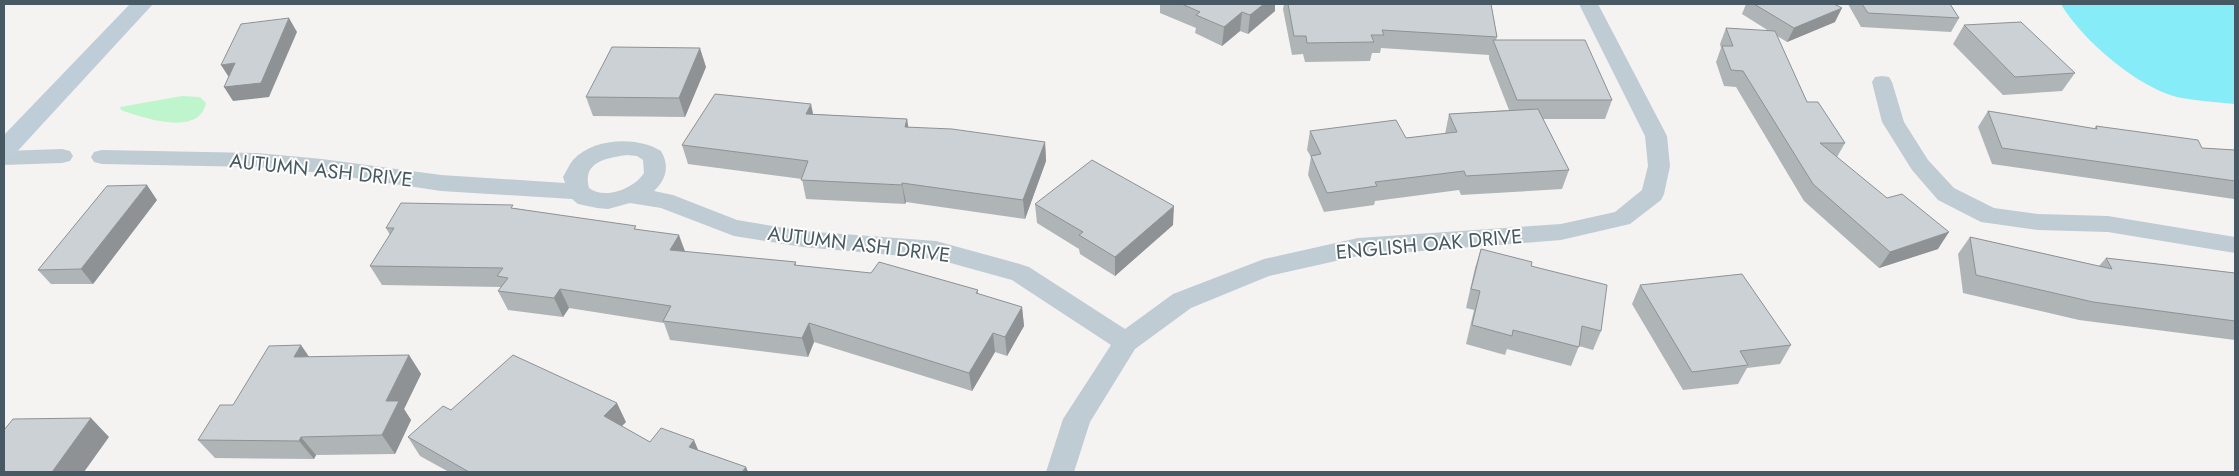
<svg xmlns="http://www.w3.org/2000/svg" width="2239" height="476" font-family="Jost,sans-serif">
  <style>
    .green { fill: #bef5cd }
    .water { fill: #86ecf7 }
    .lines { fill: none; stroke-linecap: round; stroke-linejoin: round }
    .street { fill: #bfccd3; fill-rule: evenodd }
    .secondary { fill: #becdd8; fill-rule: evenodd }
    .wall { fill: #afb4b7 }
    .shaded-wall { fill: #8e9295 }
    .building { fill: #cbd1d5; stroke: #8e9295 }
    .labels { text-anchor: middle; stroke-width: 4; stroke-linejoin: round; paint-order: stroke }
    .street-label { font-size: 20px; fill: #475962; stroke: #fff }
  </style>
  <rect width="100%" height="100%" fill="#f5f2f2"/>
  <path class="green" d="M182,96L200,97L206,103C199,138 141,117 121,110L120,107Z"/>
  <path class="water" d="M2061,4H2235V104C2218,102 2199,101 2182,98C2140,90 2082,40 2061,4Z"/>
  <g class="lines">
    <g class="street">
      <path d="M1579,4H1598L1667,136L1670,166L1664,194L1661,200L1630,224L1561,240L1358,256L1269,276L1191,308L1135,349L1090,422L1074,472H1046L1063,419L1111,345L1012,280L936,259L803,247L734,236L661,208L630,203L608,209L597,208L578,204L572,199L441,191L322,173L257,167L102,164L94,162L91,157L94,152L102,150L257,153L322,159L441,175L565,183L563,177C566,172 569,165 573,160C593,138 637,136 661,151C670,166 666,180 654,191L673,195L737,220L803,231L936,241L1020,264L1029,267L1125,329L1173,294L1264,259L1358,238L1561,224L1615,212L1642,190L1648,166L1645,136ZM627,155L637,156L643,160L644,173C634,189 604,200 589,188C582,162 606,158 627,155Z"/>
      <path d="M1882,76L1889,77L1892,82L1904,122L1928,160L1954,188L1994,208L2038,214L2108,216L2235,237V253L2108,232L2038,230L1981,222L1938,200L1912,170L1882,122L1872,82L1875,77Z"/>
      <path d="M62,149L70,151L73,156L70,161L62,163L4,165V151Z"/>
    </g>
    <path class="secondary" d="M130,4H153L13,156L4,158V135Z"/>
  </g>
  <g class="wall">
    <path d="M1160,4H1275V11L1248,34L1240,31L1222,46L1195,33L1196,28L1160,13Z"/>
    <path d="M1284,4H1491L1497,37L1496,40L1612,100L1605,119H1543L1569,170L1562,189L1461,195L1459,190L1375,201L1374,205L1324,212L1308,175L1311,157L1307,150L1310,131L1406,138L1445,134L1449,114L1509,110L1489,59V55L1381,48L1380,53H1372L1370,61L1305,62L1303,54L1292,55L1283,9Z"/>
    <path d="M1746,4H1834L1835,22L1787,42L1777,36L1807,102L1845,143L1837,157L1938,249L1879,268L1804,201L1736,87L1724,86L1716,62L1721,48L1720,44L1726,28L1769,31L1742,14Z"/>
    <path d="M1848,4H1950L1959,18L1951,32L1861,27Z"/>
    <path d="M1964,25L2075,73L2062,91L2003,95L1953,44Z"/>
    <path d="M706,67L685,117L593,116L586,97Z"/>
    <path d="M1988,111L2094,129L2096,126L2202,148L2235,150V201L2234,199L1992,164L1978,127Z"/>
    <path d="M813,114L907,119L908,127L1045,142L1046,161L1025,219L906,202L905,204L806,199L802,179L688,164L682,145Z"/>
    <path d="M157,200L93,284H51L38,270Z"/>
    <path d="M1035,204L1173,225L1115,276L1080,254L1079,249L1037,223Z"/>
    <path d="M514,208L637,229L685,252L796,262V265L978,290V294L1022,307L1024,326L1007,356L995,352L972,391L814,342L808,357L670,340L664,323L569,308L563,317L508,310L498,291L501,287L382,285L370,266L390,235L386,228Z"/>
    <path d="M1970,237L2099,266L2106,258L2235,273V340L2079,320L1963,293L1958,254Z"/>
    <path d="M1481,249L1601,331L1593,350L1579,346L1571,366L1507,349L1505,355L1466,344L1474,310L1466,308L1475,268Z"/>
    <path d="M1640,285L1791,345L1780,364L1747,368L1738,384L1683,390L1632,304Z"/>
    <path d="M409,355L421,374L404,409L411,420L395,454L316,455L314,459L215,458L198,440L233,405L309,357Z"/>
    <path d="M626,422L621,426L650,442L698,450L746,467L748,472H449L420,456L408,437Z"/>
  </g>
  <g class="shaded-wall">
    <path d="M1264,4H1275V11L1248,34L1250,15Z"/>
    <path d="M1842,8L1835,22L1787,42L1794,28Z"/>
    <path d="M1242,12L1240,31L1222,46L1224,27Z"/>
    <path d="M289,18L297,32L269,97L233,101L224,87Z"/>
    <path d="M700,48L706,67L685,117L679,98Z"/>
    <path d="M235,63L230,79L221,65Z"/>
    <path d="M811,104L815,123L806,114Z"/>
    <path d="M907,119L910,138L905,127Z"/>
    <path d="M1045,142L1046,161L1025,219L1023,200Z"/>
    <path d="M902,183L906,202L905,204L902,185Z"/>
    <path d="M147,185L157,200L93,284L81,269Z"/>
    <path d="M1174,206L1173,225L1115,276V257Z"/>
    <path d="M1949,232L1938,249L1879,268L1890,252Z"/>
    <path d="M679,235L686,254L670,250Z"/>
    <path d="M560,289L569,308L563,317L554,298Z"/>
    <path d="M1022,307L1024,326L1007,356L1005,337Z"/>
    <path d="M809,323L814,342L808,357L802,338Z"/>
    <path d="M993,333L995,352L972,391L969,373Z"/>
    <path d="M301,345L314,364L294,357Z"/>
    <path d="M409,355L421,374L404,409L411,420L395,454L382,435L386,401Z"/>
    <path d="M617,403L626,422L613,435L604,416Z"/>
    <path d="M91,418L109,437L84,472H52Z"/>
    <path d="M301,437L316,455L314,459L299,441Z"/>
    <path d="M694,440L702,459L689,447Z"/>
    <path d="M746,467L748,472H742Z"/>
  </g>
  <g class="building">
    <path d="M1182,4H1264L1250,15L1242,12L1224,27L1196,15L1200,12Z"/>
    <path d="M1288,4H1491L1497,37L1382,30L1384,35H1371L1374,42L1307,43L1306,36H1294Z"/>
    <path d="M1754,4H1834L1842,8L1794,28Z"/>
    <path d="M1862,4H1950L1959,18L1868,13Z"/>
    <path d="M289,18L261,83L224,87L235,63L221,65L241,24Z"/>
    <path d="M2021,22L2075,73L2015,77L1964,25Z"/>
    <path d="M1726,28L1775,31L1807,102H1818L1845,143H1820L1887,198L1902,194L1949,232L1890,252L1813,184L1743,71L1731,70L1722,46H1733Z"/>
    <path d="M1493,40H1585L1612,100H1517Z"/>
    <path d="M612,47L700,48L679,98L586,97Z"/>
    <path d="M715,94L811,104L806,114L907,119L905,127L952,129L1045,142L1023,200L902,183V185L801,180L808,161L682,145Z"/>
    <path d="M1538,109L1569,170L1466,176L1464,171L1375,182L1377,186L1327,193L1311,156L1321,154L1310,131L1396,120L1406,138L1457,132L1449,114Z"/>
    <path d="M1988,111L2097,129L2096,126L2198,140L2202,148L2235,150V181L2002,148Z"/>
    <path d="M1092,160L1174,206L1115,257L1079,235L1083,232L1035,204Z"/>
    <path d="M147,185L81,269L38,270L107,186Z"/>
    <path d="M401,203L513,205L511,208L636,226L634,229L679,235L670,250L796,262L794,265L871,273L879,262L978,290L976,293L1022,307L1005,337L993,333L969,373L809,323L802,338L663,321L671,306L560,289L554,298L498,291L508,278L497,276L503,268L370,266L394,228H386Z"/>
    <path d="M1970,237L2112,269L2106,258L2235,273V321L2093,302L1976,275Z"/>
    <path d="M1481,249L1532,262L1531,266L1607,285L1601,331L1582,326L1579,347L1513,330L1512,336L1472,325L1480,291L1471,289Z"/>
    <path d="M1742,274L1791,345L1740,351L1748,365L1692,372L1640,285Z"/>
    <path d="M301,345L294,357L409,355L386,401H399L382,435L301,437L299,441L198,440L220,405H233L269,346Z"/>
    <path d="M513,355L617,403L604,416L650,442L661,428L694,440L689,447L746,467L742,472H469L408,437L443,406L451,410Z"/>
    <path d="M91,418L52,472H4V430L13,419Z"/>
  </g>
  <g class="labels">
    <g class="street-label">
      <text transform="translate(321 170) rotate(6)" y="7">AUTUMN ASH DRIVE</text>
      <text transform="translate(859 244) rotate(7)" y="7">AUTUMN ASH DRIVE</text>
      <text transform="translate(1429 244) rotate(-5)" y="7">ENGLISH OAK DRIVE</text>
    </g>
  </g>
  <rect width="2239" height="476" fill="none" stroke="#475962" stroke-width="10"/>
</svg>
